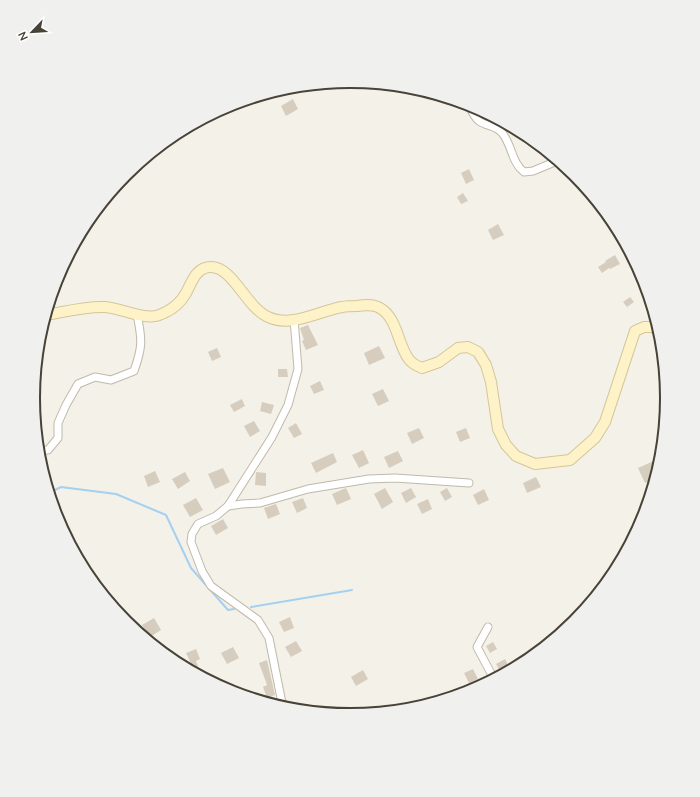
<svg xmlns="http://www.w3.org/2000/svg" width="700" height="797" font-family="'Nunito Sans',sans-serif">
  <style>
    .lines { fill: none; stroke-linecap: round; stroke-linejoin: round }
    .stream { stroke: #a5d0f0; stroke-width: 2 }
    .building { fill: #d6cdbe }
    .minor-casing { stroke: #c0b9ab; stroke-width: 9 }
    .secondary-casing { stroke: #d4c699; stroke-width: 12 }
    .minor { stroke: #fff; stroke-width: 7 }
    .secondary { stroke: #fef3c8; stroke-width: 10 }
    .rim { fill: none; stroke: #484237; stroke-width: 2 }
  </style>
  <rect width="100%" height="100%" fill="#f4f1e9"/>
  <g class="lines">
    <g class="stream">
      <path d="M49,493L61,487L116,494L166,515L191,568L228,610L234,609"/>
      <path d="M251,607L352,590"/>
    </g>
  </g>
  <g class="building">
    <path d="M293,99L298,109L286,116L281,106Z"/>
    <path d="M469,169L474,180L466,184L461,173Z"/>
    <path d="M463,193L468,201L461,204L457,197Z"/>
    <path d="M498,224L504,235L493,240L488,230Z"/>
    <path d="M615,255L620,264L610,269L609,268L602,273L598,267L606,262L605,261Z"/>
    <path d="M630,297L634,302L627,307L623,302Z"/>
    <path d="M308,325L318,345L306,350L302,341L304,340L300,328Z"/>
    <path d="M379,346L385,358L369,365L364,353Z"/>
    <path d="M217,348L221,357L212,361L208,352Z"/>
    <path d="M278,369H287L288,377H278Z"/>
    <path d="M320,381L324,390L314,394L310,386Z"/>
    <path d="M383,389L389,401L378,406L372,394Z"/>
    <path d="M242,399L245,406L234,412L230,405Z"/>
    <path d="M262,402L274,405L271,414L260,411Z"/>
    <path d="M254,421L260,431L250,437L244,426Z"/>
    <path d="M296,423L302,434L294,438L288,428Z"/>
    <path d="M419,428L424,438L412,444L407,433Z"/>
    <path d="M466,428L470,438L460,442L456,432Z"/>
    <path d="M363,450L369,463L359,468L352,455Z"/>
    <path d="M398,451L403,461L389,468L384,457Z"/>
    <path d="M333,453L337,462L316,473L311,463Z"/>
    <path d="M658,459L660,462L656,478L645,483L638,468Z"/>
    <path d="M223,468L230,482L215,489L208,474Z"/>
    <path d="M155,471L160,482L148,487L144,476Z"/>
    <path d="M185,472L190,481L178,489L172,479Z"/>
    <path d="M256,472L266,473V486L255,485Z"/>
    <path d="M536,477L541,487L527,493L523,483Z"/>
    <path d="M346,488L351,499L337,505L332,494Z"/>
    <path d="M385,488L393,502L382,509L374,494Z"/>
    <path d="M411,488L416,497L406,503L401,493Z"/>
    <path d="M447,488L452,497L445,501L440,492Z"/>
    <path d="M484,489L489,500L478,505L473,495Z"/>
    <path d="M196,498L203,510L190,517L183,505Z"/>
    <path d="M303,498L307,508L297,513L292,502Z"/>
    <path d="M428,499L432,509L422,514L417,504Z"/>
    <path d="M276,504L280,514L268,519L264,508Z"/>
    <path d="M223,519L228,528L216,535L211,526Z"/>
    <path d="M290,617L294,628L284,632L279,622Z"/>
    <path d="M154,618L161,630L150,637L142,625Z"/>
    <path d="M296,641L302,651L291,657L285,647Z"/>
    <path d="M493,642L497,649L490,653L486,646Z"/>
    <path d="M233,647L239,658L227,664L221,653Z"/>
    <path d="M196,649L200,659L196,661L202,677L191,671L194,670L186,653Z"/>
    <path d="M505,659L510,669L501,673L496,664Z"/>
    <path d="M267,660L275,695L267,698L263,687L267,685L259,663Z"/>
    <path d="M473,669L478,679L469,683L464,673Z"/>
    <path d="M363,670L368,679L356,686L351,677Z"/>
  </g>
  <g class="lines">
    <g class="minor-casing">
      <g id="minor">
        <path d="M469,105C471,110 474,117 479,121C487,127 497,125 503,134C512,146 512,163 524,172L533,171L557,161"/>
        <path d="M38,451L48,450L58,438V423L66,405L78,384L95,377L111,380L134,371C143,346 142,339 137,314"/>
        <path d="M228,506L242,504L260,503L308,489L369,479L395,478L469,483"/>
        <path d="M488,627L477,647L494,679"/>
        <path d="M267,703L283,706"/>
        <path d="M283,708L269,638L258,620L211,586L202,571L191,542L192,534L198,524L216,516L228,506L272,437L288,405L298,369L294,319"/>
      </g>
    </g>
    <g class="secondary-casing">
      <path id="secondary" d="M46,315C65,312 85,306 105,307C120,308 143,319 155,316C158,316 161,314 164,313C173,309 181,302 186,293C192,282 196,267 211,267C233,267 246,307 268,317C292,328 319,311 342,307C347,306 352,306 357,306C364,305 371,304 378,307C397,316 397,342 408,358C411,363 417,366 422,368L439,362L458,348L468,347L478,352L486,365L491,382L498,429L506,445L516,456L535,464L570,460L595,438L605,422L635,331L644,327H653L660,332"/>
    </g>
    <use href="#minor" class="minor"/>
    <use href="#secondary" class="secondary"/>
  </g>
  <path d="M0 0H700V797H0ZM40 398a310 310 0 1 1 620 0a310 310 0 1 1-620 0Z" fill="#f0f0ef" fill-rule="evenodd"/>
  <path class="rim" d="M40 398a310 310 0 1 1 620 0a310 310 0 1 1-620 0Z"/>
  <g transform="translate(32 32) rotate(245)" stroke="#ffffff" stroke-width="3" paint-order="stroke">
  <path d="M0-3L7 15L0 10L-7 15Z" fill="#484237"/>
  <text y="-6" font-size="11" font-weight="bold" text-anchor="middle" fill="#484237">N</text>
  </g>
</svg>
